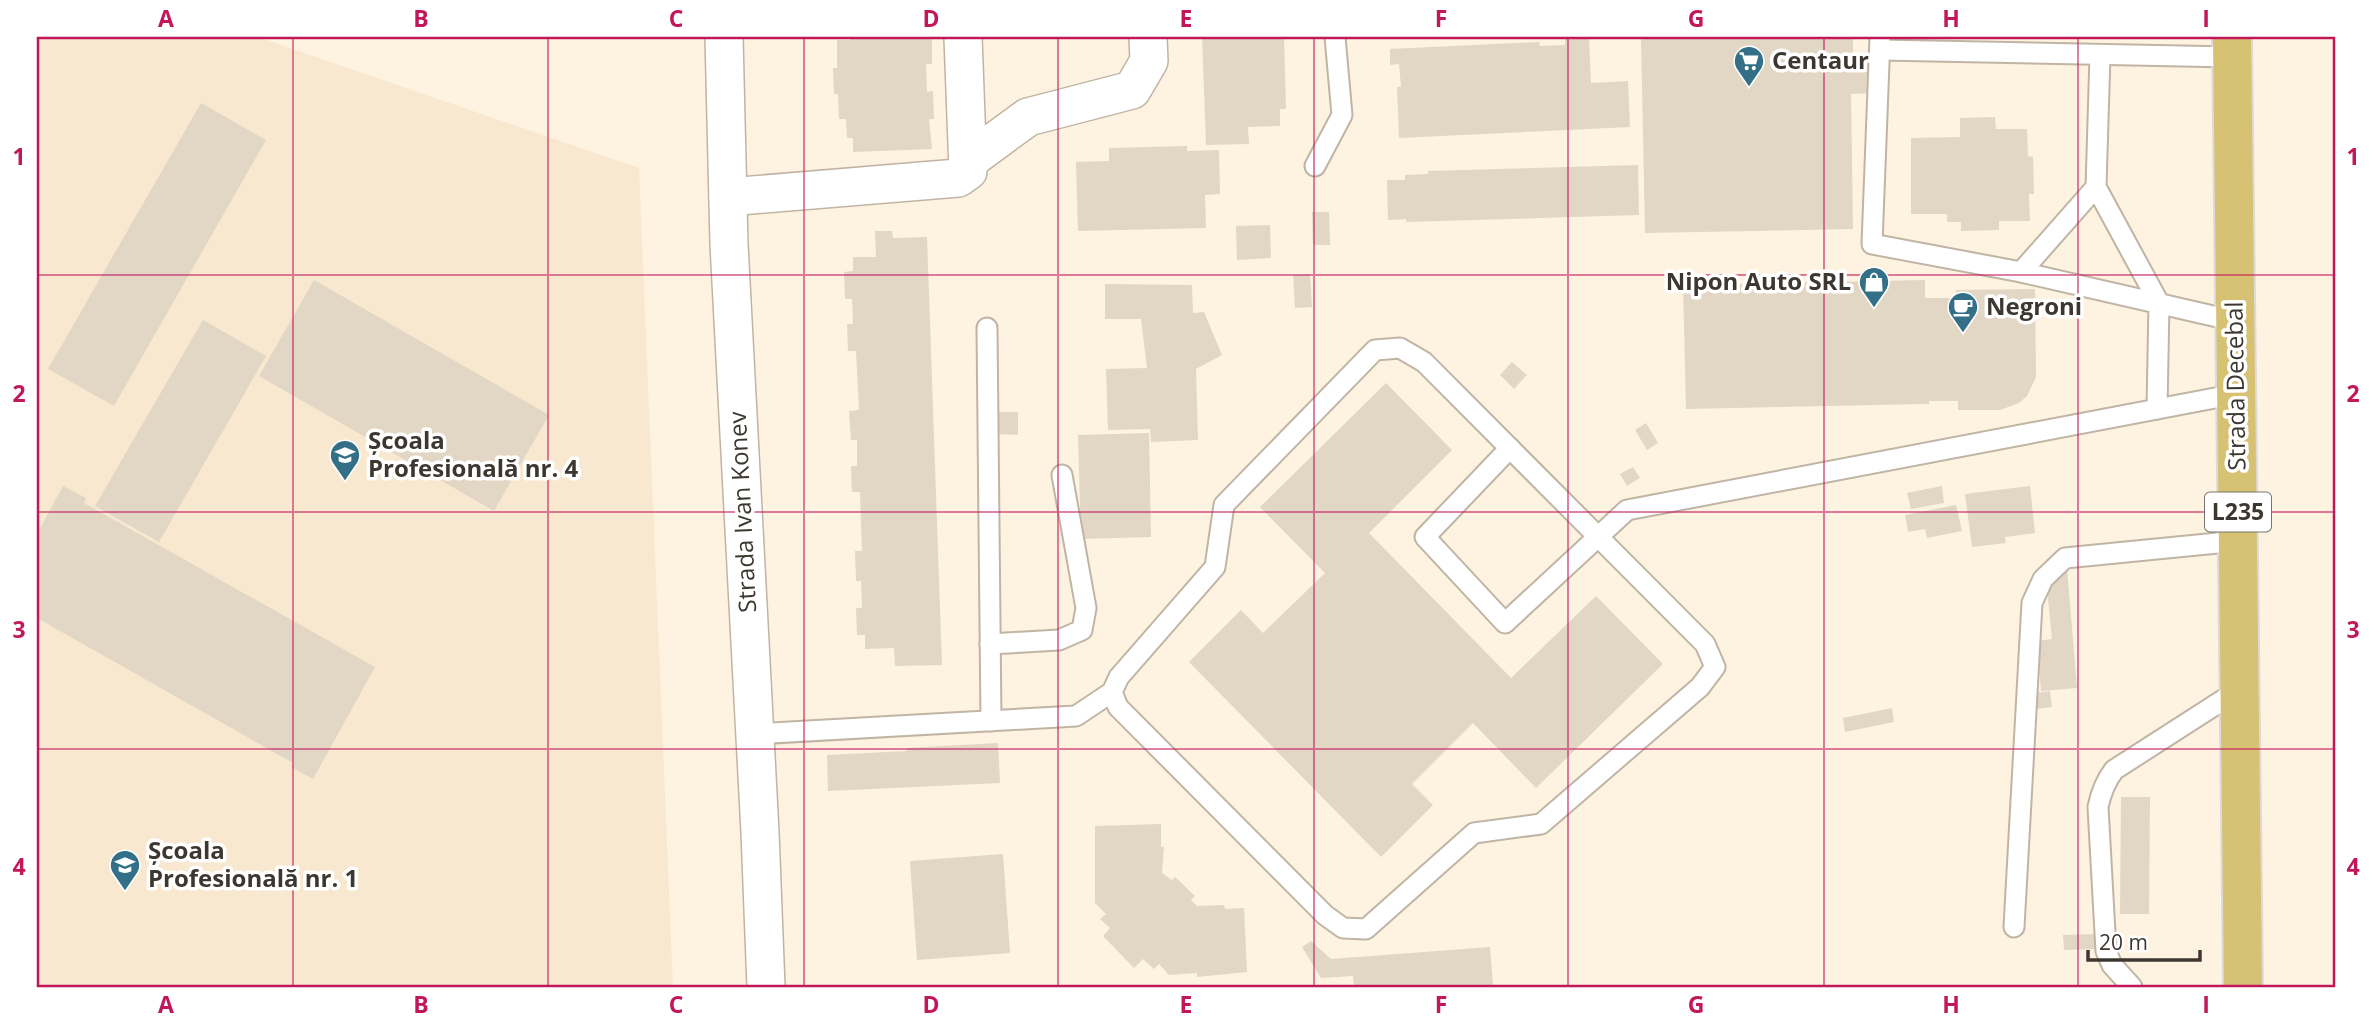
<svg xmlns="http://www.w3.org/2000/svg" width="2372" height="1024" font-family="'Open Sans',sans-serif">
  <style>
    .built { fill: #f8e8d0 }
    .building { fill: #e2d6c5 }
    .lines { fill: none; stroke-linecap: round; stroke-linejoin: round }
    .service-casing { stroke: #c0b5a5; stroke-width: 23 }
    .minor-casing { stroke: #c0b5a5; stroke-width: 40 }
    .primary-casing { stroke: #dcdbda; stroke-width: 42 }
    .service { stroke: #fff; stroke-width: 19 }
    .minor { stroke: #fff; stroke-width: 37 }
    .primary { stroke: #d7c173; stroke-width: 38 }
    .grid { fill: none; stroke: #c2185b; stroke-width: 2; stroke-opacity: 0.55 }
    .labels { text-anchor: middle; stroke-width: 7; stroke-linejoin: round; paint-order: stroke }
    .shield { fill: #fff; stroke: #76746f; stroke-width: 2 }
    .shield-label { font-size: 23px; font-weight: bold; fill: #3c3831 }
    .poi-label { font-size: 24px; font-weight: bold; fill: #3c3831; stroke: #fff; text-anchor: start }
    .street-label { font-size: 24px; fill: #3c3831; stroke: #fff }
    .neatline { fill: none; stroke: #c2185b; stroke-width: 2.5 }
    .grid-label { font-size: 23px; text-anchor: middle; font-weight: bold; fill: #c2185b }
  </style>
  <rect width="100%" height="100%" fill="#fef2e1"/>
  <path class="built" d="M37,37H258L639,168L673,987H37Z"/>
  <g class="building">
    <path d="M850,37H932V64H926L927,92L933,91L934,119H929L932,149L853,152V138H847L846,119H839L838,94H834L833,68H837V40H850Z"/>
    <path d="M1202,37H1284L1286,109H1280V126L1248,127L1249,144L1206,145Z"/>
    <path d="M1589,37L1591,83L1628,81L1630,127L1399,138L1397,87H1401L1399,64L1390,65V49L1539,42L1540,46L1565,45V39Z"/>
    <path d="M1641,37H1853V55H1870L1871,93L1851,94L1853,229L1645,233Z"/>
    <path d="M201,103L266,140L114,406L48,369Z"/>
    <path d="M1995,117L1996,129H2027L2028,156L2033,157L2034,194H2029L2030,221H1999V230L1961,231V222H1947V214H1911V138L1960,137V118Z"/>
    <path d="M1187,146V151L1219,150L1220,194L1205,195L1206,228L1078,231L1076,162L1109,161V148Z"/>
    <path d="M1638,165L1639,215L1406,222V219L1388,220L1387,180H1405V175L1428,174V171Z"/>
    <path d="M1312,212H1329L1330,245H1313Z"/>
    <path d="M1270,225L1271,258L1237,260L1236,226Z"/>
    <path d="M875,231H892L893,238L927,237L942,665L895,666L894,648L865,649V635H857L856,608H862L861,581H856L855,551H862L860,492H852L851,466H857V440H851L849,411L859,410L856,351H848L847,324H853L852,299H845L844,272L853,271V257H876Z"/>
    <path d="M1310,274L1312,307L1295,308L1293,275Z"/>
    <path d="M314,280L549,415L494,511L259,376Z"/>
    <path d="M1925,280V298H1956V290L2035,289L2036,377L2027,396L2019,403L2000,410H1958V401H1929V404H1924L1686,409L1683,285Z"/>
    <path d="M1105,284L1192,285L1193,313L1204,312L1222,355L1196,369L1198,440L1151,442L1150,429L1108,430L1106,369L1147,368L1141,319H1105Z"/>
    <path d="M203,320L266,356L159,542L95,506Z"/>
    <path d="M1512,362L1527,375L1514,389L1500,375Z"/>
    <path d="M1386,383L1452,450L1369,533L1511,678L1596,596L1663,664L1536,788L1473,723L1412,784L1433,805L1381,857L1189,662L1241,610L1263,633L1325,573L1260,507Z"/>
    <path d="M998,412H1018V435L998,434Z"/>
    <path d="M1646,423L1658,443L1647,450L1635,430Z"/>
    <path d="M1149,433L1151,537L1081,539L1078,435Z"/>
    <path d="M1633,467L1640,478L1627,486L1620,474Z"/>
    <path d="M63,486L86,498L84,503L375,667L313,779L291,767L293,763L37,618V534Z"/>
    <path d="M1942,486L1944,503L1911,509L1907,493Z"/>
    <path d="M2030,486L2035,533L2005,537L2006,543L1972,547L1965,494Z"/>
    <path d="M1956,505L1962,531L1927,538L1925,529L1908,532L1905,515Z"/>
    <path d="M2067,567L2077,688L2041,691L2037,641L2052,639L2045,568Z"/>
    <path d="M2050,691L2052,707L2037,709L2035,693Z"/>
    <path d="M1892,708L1894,722L1845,732L1843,718Z"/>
    <path d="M998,743L1000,783L828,791L827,755L907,751V748Z"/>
    <path d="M2121,797H2150L2149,914H2120Z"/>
    <path d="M1161,824V847H1164L1162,873L1172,880L1175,877L1195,896L1191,900L1197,906L1224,905L1225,909L1244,908L1247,972L1197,977V973L1169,975L1159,964L1154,969L1143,959L1134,968L1103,936L1110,928L1100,919L1106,914L1095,903V826Z"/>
    <path d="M1003,854L1010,953L917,960L910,861Z"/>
    <path d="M2097,934L2098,949L2064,950L2063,935Z"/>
    <path d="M1311,941L1331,959L1490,947L1493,985L1354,987L1353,976L1321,978L1302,947Z"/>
  </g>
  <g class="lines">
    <g class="service-casing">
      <g id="service">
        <path d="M1880,37L1872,244L2021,272L2235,321"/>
        <path d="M1880,50L2232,57"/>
        <path d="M2100,55L2096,187L2159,303L2157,409"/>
        <path d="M1315,166L1342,115L1335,37"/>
        <path d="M2021,272L2096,187"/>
        <path d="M987,328L991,721"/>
        <path d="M1510,448L1425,537L1505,623L1627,510L2236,394"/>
        <path d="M990,644L1059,640L1082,630L1086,608L1062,475"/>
        <path d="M755,734L1076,716L1112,692L1119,677L1215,567L1224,505L1375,350L1400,348L1424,362L1705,644L1715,667L1700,687L1541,824L1474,833L1366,929L1343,928L1325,915L1118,707L1112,692"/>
        <path d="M2014,927L2032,603L2043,579L2065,558L2238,541"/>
        <path d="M2132,987L2112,965L2106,951L2098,807C2101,792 2105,782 2114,770L2240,689"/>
      </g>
    </g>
    <g class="minor-casing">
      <g id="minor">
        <path d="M724,37L729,244L760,832L766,987"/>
        <path d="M968,161L1028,117L1132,90L1149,61L1148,37"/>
        <path d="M728,197L958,178L968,171L963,37"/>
      </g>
    </g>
    <g class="primary-casing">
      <path id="primary" d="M2232,37L2243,987"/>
    </g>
    <use href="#service" class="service"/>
    <use href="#minor" class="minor"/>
    <use href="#primary" class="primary"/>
  </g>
  <path class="grid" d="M293,37V987M548,37V987M804,37V987M1058,37V987M1314,37V987M1568,37V987M1824,37V987M2078,37V987M37,275H2335M37,512H2335M37,749H2335"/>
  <defs>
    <g id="supermarket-pin" transform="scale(1.575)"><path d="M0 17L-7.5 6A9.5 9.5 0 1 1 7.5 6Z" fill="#337087" stroke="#fff"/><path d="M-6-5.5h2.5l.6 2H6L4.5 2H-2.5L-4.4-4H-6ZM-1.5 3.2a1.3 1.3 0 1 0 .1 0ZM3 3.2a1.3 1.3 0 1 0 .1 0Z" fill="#fff"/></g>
    <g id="shop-pin" transform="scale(1.575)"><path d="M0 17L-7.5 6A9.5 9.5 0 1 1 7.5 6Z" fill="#337087" stroke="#fff"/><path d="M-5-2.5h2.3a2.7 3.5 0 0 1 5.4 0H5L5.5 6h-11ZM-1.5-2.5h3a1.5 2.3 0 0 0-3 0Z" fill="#fff"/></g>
    <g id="cafe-pin" transform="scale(1.575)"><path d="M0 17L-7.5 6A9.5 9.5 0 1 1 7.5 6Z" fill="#337087" stroke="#fff"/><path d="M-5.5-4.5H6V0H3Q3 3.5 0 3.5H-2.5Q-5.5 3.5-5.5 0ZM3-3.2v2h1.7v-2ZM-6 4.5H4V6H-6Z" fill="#fff"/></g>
    <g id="school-pin" transform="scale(1.575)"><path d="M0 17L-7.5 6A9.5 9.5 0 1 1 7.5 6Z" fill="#337087" stroke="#fff"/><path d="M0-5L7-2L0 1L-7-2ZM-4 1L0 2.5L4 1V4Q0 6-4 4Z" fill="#fff"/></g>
  </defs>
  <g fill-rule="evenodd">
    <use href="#supermarket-pin" x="1749" y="61"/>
    <use href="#shop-pin" x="1874" y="282"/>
    <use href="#cafe-pin" x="1963" y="307"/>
    <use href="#school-pin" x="345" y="455"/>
    <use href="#school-pin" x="125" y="865"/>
  </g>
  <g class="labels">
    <rect class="shield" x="2205" y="492.5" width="66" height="39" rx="5"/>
    <g class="shield-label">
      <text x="2238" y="520">L235</text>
    </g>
    <g class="poi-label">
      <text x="1772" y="69">Centaur</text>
      <text x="1851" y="290" text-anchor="end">Nipon Auto SRL</text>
      <text x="1986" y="315">Negroni</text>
      <text x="368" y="449">Școala<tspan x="368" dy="28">Profesională nr. 4</tspan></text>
      <text x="148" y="859">Școala<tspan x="148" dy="28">Profesională nr. 1</tspan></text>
    </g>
    <g class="street-label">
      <text transform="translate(2236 386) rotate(-91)" y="8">Strada Decebal</text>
      <text transform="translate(743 512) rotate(-93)" y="8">Strada Ivan Konev</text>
    </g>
  </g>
  <rect width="2372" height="1024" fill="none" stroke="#ffffff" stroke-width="77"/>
  <path d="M2088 950v10h112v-10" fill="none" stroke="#3c3831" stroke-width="3.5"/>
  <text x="2099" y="950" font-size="21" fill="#3c3831" stroke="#ffffff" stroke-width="5" paint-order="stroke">20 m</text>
  <rect x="38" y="38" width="2296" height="948" class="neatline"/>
  <g class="grid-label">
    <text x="166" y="27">A</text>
    <text x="421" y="27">B</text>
    <text x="676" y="27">C</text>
    <text x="931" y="27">D</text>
    <text x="1186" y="27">E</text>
    <text x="1441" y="27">F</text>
    <text x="1696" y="27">G</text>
    <text x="1951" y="27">H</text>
    <text x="2206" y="27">I</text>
    <text x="19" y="165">1</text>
    <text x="2353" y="165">1</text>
    <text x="19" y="402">2</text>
    <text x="2353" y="402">2</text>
    <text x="19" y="638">3</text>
    <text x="2353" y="638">3</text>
    <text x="19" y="875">4</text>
    <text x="2353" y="875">4</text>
    <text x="166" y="1013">A</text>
    <text x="421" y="1013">B</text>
    <text x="676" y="1013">C</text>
    <text x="931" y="1013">D</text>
    <text x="1186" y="1013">E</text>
    <text x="1441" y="1013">F</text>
    <text x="1696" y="1013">G</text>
    <text x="1951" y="1013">H</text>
    <text x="2206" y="1013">I</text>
  </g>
</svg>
